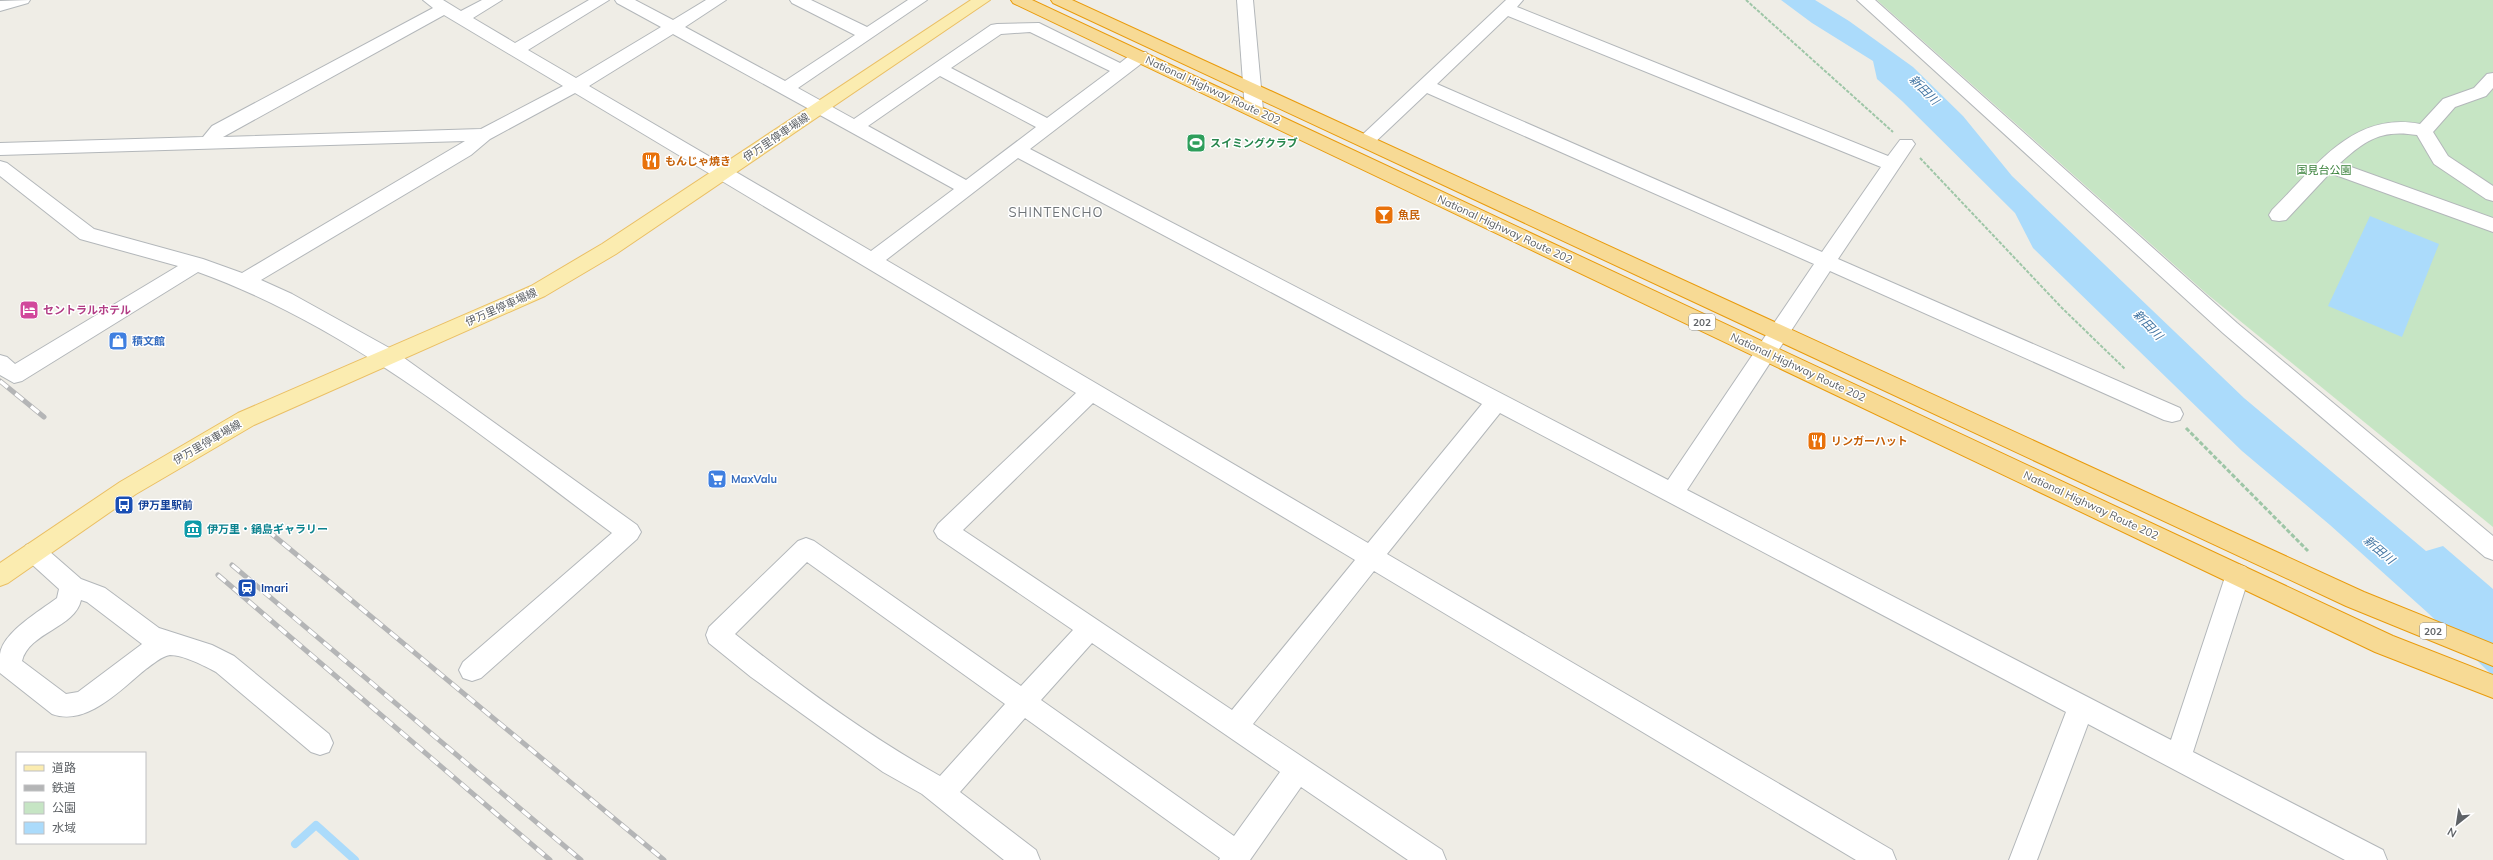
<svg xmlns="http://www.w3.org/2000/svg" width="2493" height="860" font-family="Mulish,'Noto Sans JP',sans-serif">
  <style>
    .green { fill: #c6e5c4 }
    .water { fill: #abdbfb }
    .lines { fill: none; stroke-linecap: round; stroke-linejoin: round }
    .stream { stroke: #abdbfb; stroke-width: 8 }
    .minor-casing { stroke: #b3b7ba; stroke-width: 2 }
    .major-casing { stroke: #eabf64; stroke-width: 2 }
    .highway-casing { stroke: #e99b0c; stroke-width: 2 }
    .path-far1 { stroke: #9ec6a7; stroke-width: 2; stroke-dasharray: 3.5 1.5; stroke-linecap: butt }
    .path { stroke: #9ec6a7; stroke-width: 3; stroke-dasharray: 4.5 2; stroke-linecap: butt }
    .minor { fill: #fff; fill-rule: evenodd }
    .major { fill: #fbecb0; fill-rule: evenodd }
    .highway { fill: #f7da95; fill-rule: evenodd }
    .rail-casing { stroke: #b4b5b6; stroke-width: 5 }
    .rail { stroke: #fff; stroke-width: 3.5; stroke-dasharray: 10; stroke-linecap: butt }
    .labels { text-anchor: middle; stroke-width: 3; stroke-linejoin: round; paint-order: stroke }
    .shield { fill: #fff; stroke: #8e9194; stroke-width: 1 }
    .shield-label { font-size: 10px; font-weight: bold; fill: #5e6266 }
    .street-label { font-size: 11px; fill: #5e6266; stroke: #fff }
    .leisure-label { font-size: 11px; font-weight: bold; fill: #27864d; stroke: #fff; text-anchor: start }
    .food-label { font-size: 11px; font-weight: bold; fill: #c56008; stroke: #fff; text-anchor: start }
    .park-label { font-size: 11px; fill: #39813a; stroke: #fff }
    .hotel-label { font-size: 11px; font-weight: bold; fill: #b23c85; stroke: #fff; text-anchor: start }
    .shop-label { font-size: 11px; font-weight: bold; fill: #366cbe; stroke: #fff; text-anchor: start }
    .transit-label { font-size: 11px; font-weight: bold; fill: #164399; stroke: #fff; text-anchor: start }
    .culture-label { font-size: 11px; font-weight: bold; fill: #0d838f; stroke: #fff; text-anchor: start }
    .water-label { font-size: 12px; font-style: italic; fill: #4577a4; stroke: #fff }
    .quarter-label { font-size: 13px; letter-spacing: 1px; fill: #6f7478; stroke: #fff }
  </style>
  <rect width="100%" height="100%" fill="#efede6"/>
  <path class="green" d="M1877,0H2493V527L2207,294Z"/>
  <g class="water">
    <path d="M1781,0H1815L1849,21L1913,67L1963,116L2012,176L2244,398L2426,551L2443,546L2493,589V676L2428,613L2330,525L2242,451L2033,248L2015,213L1902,101L1877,79L1873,61L1812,23Z"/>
    <path d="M2370,216L2439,244L2402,337L2328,306Z"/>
  </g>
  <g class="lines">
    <path class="stream" d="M295,844L316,825L355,860"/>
    <g class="minor-casing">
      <g id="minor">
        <path d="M30,0L28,3L0,11V1Z"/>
        <path d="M423,0H443L461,11L482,0H502L473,18L515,43L589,0H609L528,50L576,78L661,27L617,3L615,0H635L673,20L706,0H726L685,27L785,81L855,35L792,3L790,0H811L867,27L908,0H927L798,88L854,119L991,25L997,24L1039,23L1120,63L1134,52H1146L1149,56L1146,60L1030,149L1668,480L1814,264L1427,93L1372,145H1360L1357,141L1360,137L1506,0H1523L1517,7L1888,156L1900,140H1912L1915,144L1838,259L2180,408L2183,414L2180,420L2172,422L2164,420L1830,271L1687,490L2171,740L2226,574L2230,567L2238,564L2246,567L2250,574L2193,752L2383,850L2387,860H2345L2088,724L2037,860H2009L2066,712L1500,413L1387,554L1892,850L1896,860H1856L1374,571L1253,724L1442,850L1446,860H1408L1301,787L1250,860H1219L1220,858L1025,718L960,792L1036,850L1040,860H1004L922,794L883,772L751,677L709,643L706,635L709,627L798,541L806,538L814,541L1021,686L1073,630L938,538L934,531L938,524L1076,393L575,93L490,139L471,155L261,280L292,294L393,350L637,525L641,532L637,539L481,678L472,681L463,678L459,670L463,662L612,533C481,436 353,328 198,272L22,381L14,383L0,375V355L7,357L15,364L178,266L80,239L0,176V161L7,163L94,229L203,259L242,273L465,141L0,155V143L203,137L212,126L433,8ZM444,15L563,86L481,129L223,137ZM1508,16L1881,167L1822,252L1437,84ZM1030,32L1110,71L1047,118L951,68L1001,34ZM673,34L954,189L871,251L589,86ZM940,76L1036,127L966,180L868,126ZM1018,158L1482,404L1368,543L886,260ZM1093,403L1355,560L1232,710L963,530ZM807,562L1005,704L940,776C868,736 800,686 735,634ZM1092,643L1280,772L1234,836L1041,700Z"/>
        <path d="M1237,0H1253L1263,110L1260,114H1248L1245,110Z"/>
        <path d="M1857,0H1875L2237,323L2493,536V560L2485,557L2223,333Z"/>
        <path d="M2493,73V88L2486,96L2455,107L2433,132L2448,156L2493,186V201L2486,199L2434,164L2417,135C2382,129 2365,140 2340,163L2493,218V232L2330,173L2286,220L2279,221L2272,220L2269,215L2272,210C2315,168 2352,111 2420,124L2443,99L2474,88L2487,74Z"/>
        <path d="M34,542L42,545L81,579L105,588L159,628L212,645L234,656L329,734L333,743L329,752L320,755L311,752L216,672C205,666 183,655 170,655C162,656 153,664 146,669C121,689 87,727 52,714L0,673C0,667 0,660 0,654C3,632 40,611 57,598L59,589L26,559L22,552L26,545ZM81,600L87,602L142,644L78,692L66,694L22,661C29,632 75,628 81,600Z"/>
      </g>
    </g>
    <g class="major-casing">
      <path id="major" d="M971,0H990L616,254L545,296L254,425L136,494L8,583L0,586V563L120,482L238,413L531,286L602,244Z"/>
    </g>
    <g class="highway-casing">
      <g id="highway">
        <path d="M1011,0H1032L2393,636L2493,675V698L2375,652L1013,3Z"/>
        <path d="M1051,0H1072L2364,592L2493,644V666L2346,606L1053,3Z"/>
      </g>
    </g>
    <g class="path-far1">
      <path d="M1746,0L1893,132"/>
      <path d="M1920,158L2062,308L2125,369"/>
    </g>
    <path class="path" d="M2186,428L2308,551"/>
    <use href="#minor" class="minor"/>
    <use href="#major" class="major"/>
    <use href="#highway" class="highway"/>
    <g class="rail-casing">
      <g id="rail">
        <path d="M0,381L44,417"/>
        <path d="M267,530L664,860"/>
        <path d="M232,565L581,860"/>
        <path d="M218,575L550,860"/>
      </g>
    </g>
    <use href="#rail" class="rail"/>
  </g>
  <defs>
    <g id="stadium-square" transform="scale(1)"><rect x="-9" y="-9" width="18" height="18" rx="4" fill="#2e9e5b" stroke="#fff"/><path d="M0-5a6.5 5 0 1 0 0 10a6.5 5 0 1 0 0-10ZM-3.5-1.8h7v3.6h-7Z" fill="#fff"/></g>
    <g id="restaurant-square" transform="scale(1)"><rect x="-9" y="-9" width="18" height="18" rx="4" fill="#e8710a" stroke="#fff"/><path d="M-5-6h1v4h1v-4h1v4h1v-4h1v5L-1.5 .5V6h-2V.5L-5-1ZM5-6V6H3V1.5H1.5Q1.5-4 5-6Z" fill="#fff"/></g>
    <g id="bar-square" transform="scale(1)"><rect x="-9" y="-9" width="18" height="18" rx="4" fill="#e8710a" stroke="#fff"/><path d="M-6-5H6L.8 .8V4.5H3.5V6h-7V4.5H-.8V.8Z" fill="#fff"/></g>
    <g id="hotel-square" transform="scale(1)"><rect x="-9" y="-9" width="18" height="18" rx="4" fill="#d1479c" stroke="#fff"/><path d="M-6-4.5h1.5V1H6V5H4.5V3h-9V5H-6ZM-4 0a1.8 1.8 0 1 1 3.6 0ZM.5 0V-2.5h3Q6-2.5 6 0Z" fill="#fff"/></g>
    <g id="shop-square" transform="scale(1)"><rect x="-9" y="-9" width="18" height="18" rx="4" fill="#3f7fe0" stroke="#fff"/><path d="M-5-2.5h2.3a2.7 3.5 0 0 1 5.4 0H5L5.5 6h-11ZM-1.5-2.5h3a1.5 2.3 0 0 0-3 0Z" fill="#fff"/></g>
    <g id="supermarket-square" transform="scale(1)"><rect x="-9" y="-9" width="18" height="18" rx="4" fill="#3f7fe0" stroke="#fff"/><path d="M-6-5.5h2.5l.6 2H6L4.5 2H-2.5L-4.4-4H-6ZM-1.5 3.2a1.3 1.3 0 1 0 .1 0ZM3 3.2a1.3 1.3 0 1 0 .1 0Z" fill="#fff"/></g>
    <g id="bus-square" transform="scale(1)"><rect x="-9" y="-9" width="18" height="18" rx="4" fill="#1a4fb4" stroke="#fff"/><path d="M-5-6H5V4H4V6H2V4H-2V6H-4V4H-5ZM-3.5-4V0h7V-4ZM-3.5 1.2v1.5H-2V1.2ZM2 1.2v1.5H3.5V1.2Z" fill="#fff"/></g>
    <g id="museum-square" transform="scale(1)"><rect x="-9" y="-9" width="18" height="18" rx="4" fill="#0f9aa8" stroke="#fff"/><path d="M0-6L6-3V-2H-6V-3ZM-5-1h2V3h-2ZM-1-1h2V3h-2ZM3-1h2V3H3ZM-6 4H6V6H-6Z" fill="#fff"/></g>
    <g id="station-square" transform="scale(1)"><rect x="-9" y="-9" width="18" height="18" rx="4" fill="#1a4fb4" stroke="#fff"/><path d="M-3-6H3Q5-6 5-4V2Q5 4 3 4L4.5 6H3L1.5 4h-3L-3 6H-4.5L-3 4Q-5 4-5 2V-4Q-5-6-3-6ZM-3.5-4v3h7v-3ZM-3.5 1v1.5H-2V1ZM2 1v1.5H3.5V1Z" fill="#fff"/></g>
  </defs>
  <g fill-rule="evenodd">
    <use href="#stadium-square" x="1196" y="143"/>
    <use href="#restaurant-square" x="651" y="161"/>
    <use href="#bar-square" x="1384" y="215"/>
    <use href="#hotel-square" x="29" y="310"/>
    <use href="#shop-square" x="118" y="341"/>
    <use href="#restaurant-square" x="1817" y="441"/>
    <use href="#supermarket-square" x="717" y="479"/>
    <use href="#bus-square" x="124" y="505"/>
    <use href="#museum-square" x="193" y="529"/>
    <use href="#station-square" x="247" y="588"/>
  </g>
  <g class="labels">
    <g class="shield">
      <rect x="1689" y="314" width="26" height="16" rx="3"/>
      <rect x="2420" y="623" width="26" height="16" rx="3"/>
    </g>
    <g class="shield-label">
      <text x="1702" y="326">202</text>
      <text x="2433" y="635">202</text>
    </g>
    <g class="street-label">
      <text transform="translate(1213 90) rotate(25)" y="4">National Highway Route 202</text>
      <text transform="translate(776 137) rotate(-34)" y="4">伊万里停車場線</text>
      <text transform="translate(1505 229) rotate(25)" y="4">National Highway Route 202</text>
      <text transform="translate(501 307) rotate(-24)" y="4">伊万里停車場線</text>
      <text transform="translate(1798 367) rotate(25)" y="4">National Highway Route 202</text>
      <text transform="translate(207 442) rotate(-30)" y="4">伊万里停車場線</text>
      <text transform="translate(2091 505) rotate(25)" y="4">National Highway Route 202</text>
    </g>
    <g class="leisure-label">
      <text x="1210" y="147">スイミングクラブ</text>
    </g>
    <g class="food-label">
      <text x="665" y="165">もんじゃ焼き</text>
      <text x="1398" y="219">魚民</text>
      <text x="1831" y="445">リンガーハット</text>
    </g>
    <g class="park-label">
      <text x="2324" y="174">国見台公園</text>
    </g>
    <g class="hotel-label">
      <text x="43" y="314">セントラルホテル</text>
    </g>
    <g class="shop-label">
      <text x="132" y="345">積文館</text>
      <text x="731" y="483">MaxValu</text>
    </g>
    <g class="transit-label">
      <text x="138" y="509">伊万里駅前</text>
      <text x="261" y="592">Imari</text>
    </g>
    <g class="culture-label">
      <text x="207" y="533">伊万里・鍋島ギャラリー</text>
    </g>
    <g class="water-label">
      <text transform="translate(1924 90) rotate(45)" y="4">新田川</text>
      <text transform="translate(2148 325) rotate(46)" y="4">新田川</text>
      <text transform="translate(2379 550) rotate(40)" y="4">新田川</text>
    </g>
    <g class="quarter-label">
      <text x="1056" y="217">SHINTENCHO</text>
    </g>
  </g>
  <rect x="16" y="752" width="130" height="92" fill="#ffffff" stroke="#bfc0c2"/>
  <rect x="24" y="765" width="20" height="6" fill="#fbecb0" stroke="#bfc0c2"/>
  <text x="52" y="772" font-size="12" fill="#5e6266">道路</text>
  <rect x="24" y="785" width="20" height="6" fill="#b4b5b6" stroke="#bfc0c2"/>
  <text x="52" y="792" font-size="12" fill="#5e6266">鉄道</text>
  <rect x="24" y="802" width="20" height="12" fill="#c6e5c4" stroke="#bfc0c2"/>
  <text x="52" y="812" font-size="12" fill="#5e6266">公園</text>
  <rect x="24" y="822" width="20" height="12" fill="#abdbfb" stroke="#bfc0c2"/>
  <text x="52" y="832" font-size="12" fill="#5e6266">水域</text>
  <g transform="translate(2457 824) rotate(210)" stroke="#ffffff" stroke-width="3" paint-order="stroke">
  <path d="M0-3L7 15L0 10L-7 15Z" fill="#5e6266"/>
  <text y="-6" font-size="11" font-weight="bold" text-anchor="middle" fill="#5e6266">N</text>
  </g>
</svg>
